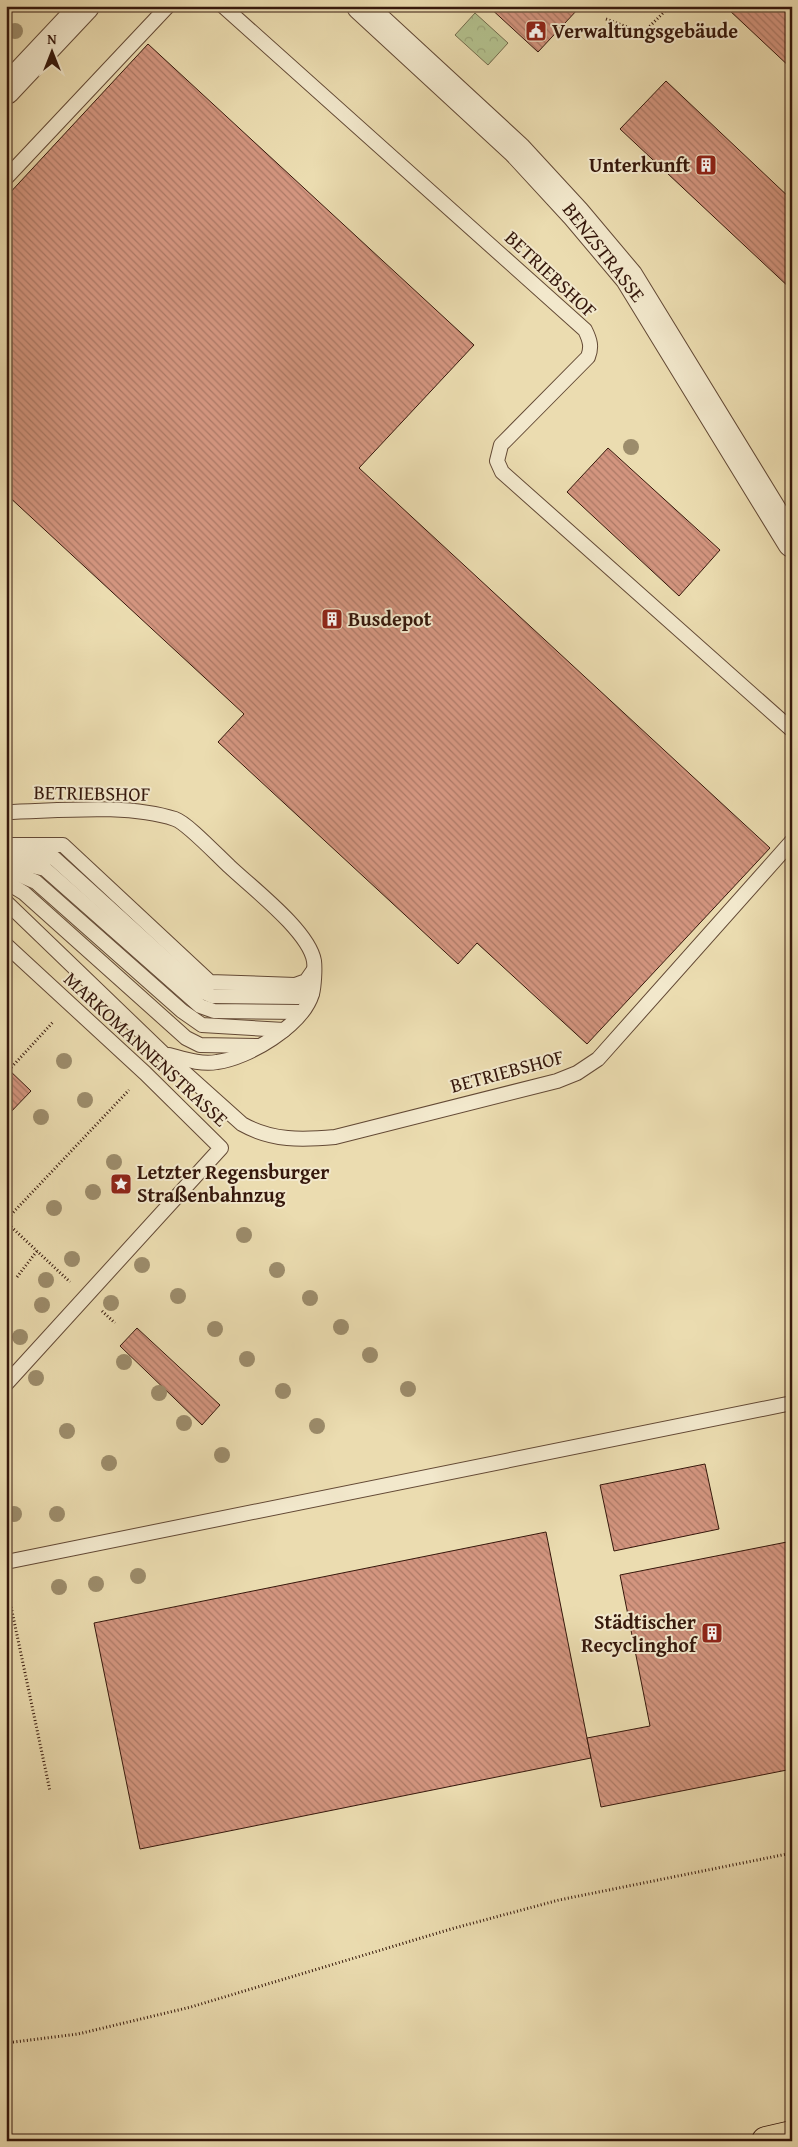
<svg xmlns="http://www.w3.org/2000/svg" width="798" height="2147" font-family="'Gentium Book Plus',serif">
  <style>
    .forest { fill: url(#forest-crowns); stroke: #746c4d }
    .building { fill: url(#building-back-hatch); stroke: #36180c }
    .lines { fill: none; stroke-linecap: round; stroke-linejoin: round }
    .service-casing { stroke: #634935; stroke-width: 16 }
    .minor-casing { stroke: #634935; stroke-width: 30 }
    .tertiary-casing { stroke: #634935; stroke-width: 30 }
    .motorway-casing { stroke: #36180c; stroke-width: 30 }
    .path { stroke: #36180c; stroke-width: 3; stroke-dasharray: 1 2.5; stroke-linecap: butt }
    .service { stroke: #f2e8cc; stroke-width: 14 }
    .minor { stroke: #f2e8cc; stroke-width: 28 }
    .tertiary { stroke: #f2e8cc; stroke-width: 28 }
    .motorway { stroke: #ebdcb0; stroke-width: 28 }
    .tree { fill: #9c8c6b }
    .labels { text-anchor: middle; stroke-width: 4; stroke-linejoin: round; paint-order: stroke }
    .poi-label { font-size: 20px; font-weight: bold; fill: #36180c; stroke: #f2e8cc; text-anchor: start }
    .street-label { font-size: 20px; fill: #36180c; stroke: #f2e8cc }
  </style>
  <defs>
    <pattern id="forest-crowns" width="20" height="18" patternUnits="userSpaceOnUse" patternTransform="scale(1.25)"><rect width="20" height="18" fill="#b3c18e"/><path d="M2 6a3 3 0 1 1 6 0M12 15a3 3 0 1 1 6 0" fill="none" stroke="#9ba579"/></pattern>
    <pattern id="building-back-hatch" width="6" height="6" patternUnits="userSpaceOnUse" patternTransform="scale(1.25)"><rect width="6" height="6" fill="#d3957f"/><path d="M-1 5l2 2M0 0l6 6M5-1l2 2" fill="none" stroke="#ac7966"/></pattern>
  </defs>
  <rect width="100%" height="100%" fill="#ebdcb0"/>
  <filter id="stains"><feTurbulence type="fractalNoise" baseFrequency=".004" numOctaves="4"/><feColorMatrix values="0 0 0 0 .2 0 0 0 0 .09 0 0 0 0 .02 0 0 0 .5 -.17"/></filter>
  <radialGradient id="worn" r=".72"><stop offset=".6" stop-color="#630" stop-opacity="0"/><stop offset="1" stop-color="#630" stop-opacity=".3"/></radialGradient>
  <path class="forest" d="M475,13L508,43L488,65L455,35Z"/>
  <g class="building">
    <path d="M488,6H575L578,9L538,52Z"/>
    <path d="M732,6H792V69L729,10Z"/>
    <path d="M148,44L474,345L359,468L770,848L587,1044L477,943L458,964L218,742L244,714L6,494V197Z"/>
    <path d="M666,81L792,200V290L620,129Z"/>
    <path d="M608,448L720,550L679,596L567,492Z"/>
    <path d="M6,1067L31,1091L6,1117Z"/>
    <path d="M137,1328L220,1405L202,1425L120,1346Z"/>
    <path d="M705,1464L719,1529L614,1551L600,1485Z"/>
    <path d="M546,1532L591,1758L140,1849L94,1623Z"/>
    <path d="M792,1541V1769L601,1807L587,1738L650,1726L620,1575Z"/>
  </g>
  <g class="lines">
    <g class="service-casing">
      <g id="service">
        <path d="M223,6L585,330C590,340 592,347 588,357L501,445L497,461L502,472L792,730"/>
        <path d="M6,178L168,6"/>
        <path d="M6,812C58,811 127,803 175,819C187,823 218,856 229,866C251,887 309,931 314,961C315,969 314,986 312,994C302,1026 248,1058 217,1062C201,1065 184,1059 169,1055"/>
        <path d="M6,845H63L210,982L295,985L306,981L313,971"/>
        <path d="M12,853L54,858L201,991L212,996L298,997L312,993"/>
        <path d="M7,860L45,869L200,1006L214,1011L301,1012"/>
        <path d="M6,869L36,882L182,1011L202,1025L284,1030"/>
        <path d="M6,882L24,893L186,1038L200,1045L258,1046"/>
        <path d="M6,902L165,1055L242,1124C272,1141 302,1140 335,1137L557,1081L577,1073L598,1059L792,841"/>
        <path d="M6,945L145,1073L221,1148L6,1384"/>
        <path d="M6,1562L792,1403"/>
      </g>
    </g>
    <g class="minor-casing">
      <path id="minor" d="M361,6L517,150L576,214L629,277L792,543"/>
    </g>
    <g class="tertiary-casing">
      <path id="tertiary" d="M6,90L85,6"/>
    </g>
    <g class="motorway-casing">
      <path id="motorway" d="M766,2141L792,2135"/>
    </g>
    <g class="path">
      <path d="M606,19L643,33L670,6"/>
      <path d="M9,1070L54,1021"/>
      <path d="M6,1220L129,1090"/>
      <path d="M6,1222L70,1282"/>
      <path d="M17,1277L37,1251"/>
      <path d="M102,1311L115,1323"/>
      <path d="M6,1583L50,1791"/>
      <path d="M6,2043L78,2034L191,2007L451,1929L559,1900L792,1853"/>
    </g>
    <use href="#service" class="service"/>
    <use href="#minor" class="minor"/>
    <use href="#tertiary" class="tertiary"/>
    <use href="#motorway" class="motorway"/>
  </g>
  <g class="tree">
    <circle cx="15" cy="31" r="8"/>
    <circle cx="631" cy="447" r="8"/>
    <circle cx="64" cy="1061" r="8"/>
    <circle cx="85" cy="1100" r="8"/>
    <circle cx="41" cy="1117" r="8"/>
    <circle cx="114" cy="1162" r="8"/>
    <circle cx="93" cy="1192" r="8"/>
    <circle cx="54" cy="1208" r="8"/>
    <circle cx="244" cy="1235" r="8"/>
    <circle cx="72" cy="1259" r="8"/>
    <circle cx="142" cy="1265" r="8"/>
    <circle cx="277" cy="1270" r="8"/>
    <circle cx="46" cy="1280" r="8"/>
    <circle cx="178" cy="1296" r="8"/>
    <circle cx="310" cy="1298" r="8"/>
    <circle cx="111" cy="1303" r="8"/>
    <circle cx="42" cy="1305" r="8"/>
    <circle cx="341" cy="1327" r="8"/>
    <circle cx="215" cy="1329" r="8"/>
    <circle cx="20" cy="1337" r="8"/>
    <circle cx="370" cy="1355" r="8"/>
    <circle cx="247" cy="1359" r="8"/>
    <circle cx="124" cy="1362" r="8"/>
    <circle cx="36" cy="1378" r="8"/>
    <circle cx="408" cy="1389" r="8"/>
    <circle cx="283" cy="1391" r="8"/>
    <circle cx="159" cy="1393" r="8"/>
    <circle cx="184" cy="1423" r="8"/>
    <circle cx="317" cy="1426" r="8"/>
    <circle cx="67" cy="1431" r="8"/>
    <circle cx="222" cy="1455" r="8"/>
    <circle cx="109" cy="1463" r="8"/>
    <circle cx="14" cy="1514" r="8"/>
    <circle cx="57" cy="1514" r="8"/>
    <circle cx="138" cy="1576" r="8"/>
    <circle cx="96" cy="1584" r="8"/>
    <circle cx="59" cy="1587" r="8"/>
  </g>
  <defs>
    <g id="civic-square" transform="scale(1.125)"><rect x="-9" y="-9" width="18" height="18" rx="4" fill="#8f2418" stroke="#f2e8cc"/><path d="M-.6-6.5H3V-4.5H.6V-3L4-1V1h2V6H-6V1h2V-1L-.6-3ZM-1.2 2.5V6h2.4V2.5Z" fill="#fff"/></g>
    <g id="building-square" transform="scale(1.125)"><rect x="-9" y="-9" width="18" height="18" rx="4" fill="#8f2418" stroke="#f2e8cc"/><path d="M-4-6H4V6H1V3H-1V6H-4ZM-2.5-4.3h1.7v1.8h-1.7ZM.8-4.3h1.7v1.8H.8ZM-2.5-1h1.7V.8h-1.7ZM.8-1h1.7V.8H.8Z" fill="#fff"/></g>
    <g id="sight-square" transform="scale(1.125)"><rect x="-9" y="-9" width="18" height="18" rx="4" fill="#8f2418" stroke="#f2e8cc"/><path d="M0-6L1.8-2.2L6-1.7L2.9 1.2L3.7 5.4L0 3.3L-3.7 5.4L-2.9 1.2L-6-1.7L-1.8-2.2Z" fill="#fff"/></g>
  </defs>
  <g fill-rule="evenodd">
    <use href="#civic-square" x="536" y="31"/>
    <use href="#building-square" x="706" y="165"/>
    <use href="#building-square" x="332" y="619"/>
    <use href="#sight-square" x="121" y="1184"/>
    <use href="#building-square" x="712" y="1633"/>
  </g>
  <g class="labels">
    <g class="poi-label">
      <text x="552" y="38">Verwaltungsgebäude</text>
      <text x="690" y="172" text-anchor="end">Unterkunft</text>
      <text x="348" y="626">Busdepot</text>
      <text x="137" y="1179">Letzter Regensburger<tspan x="137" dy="23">Straßenbahnzug</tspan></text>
      <text x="696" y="1629" text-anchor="end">Städtischer<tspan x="696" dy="23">Recyclinghof</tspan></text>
    </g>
    <g class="street-label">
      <text transform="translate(604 252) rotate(52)" y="7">BENZSTRASSE</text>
      <text transform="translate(551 274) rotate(43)" y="7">BETRIEBSHOF</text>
      <text transform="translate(92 793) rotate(1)" y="7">BETRIEBSHOF</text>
      <text transform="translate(146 1049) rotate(43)" y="7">MARKOMANNENSTRASSE</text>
      <text transform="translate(507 1071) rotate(-15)" y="7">BETRIEBSHOF</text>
    </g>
  </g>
  <rect width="798" height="2147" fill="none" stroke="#ebdcb0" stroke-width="25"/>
  <rect x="8" y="8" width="783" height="2132" fill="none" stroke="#36180c" stroke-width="2.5"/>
  <rect x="12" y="12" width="773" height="2122" fill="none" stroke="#36180c"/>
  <g transform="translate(52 52)" stroke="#f2e8cc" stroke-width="4" paint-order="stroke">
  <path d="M0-4L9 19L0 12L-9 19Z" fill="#36180c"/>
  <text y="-8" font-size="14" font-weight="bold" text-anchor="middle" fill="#36180c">N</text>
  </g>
  <rect width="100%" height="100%" filter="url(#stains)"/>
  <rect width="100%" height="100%" fill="url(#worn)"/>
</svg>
